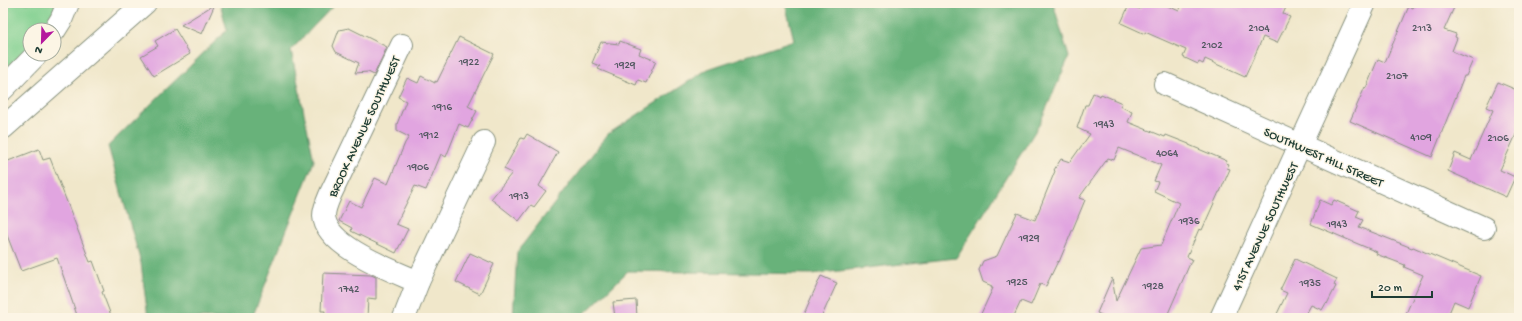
<svg xmlns="http://www.w3.org/2000/svg" width="1522" height="321" font-family="'Gochi Hand',sans-serif">
  <style>
    .green { fill: #81d090; stroke: #508662 }
    .forest { fill: #68b27a; stroke: #447857 }
    .building { fill: #e1a5e0 }
    .lines { fill: none; stroke-linecap: round; stroke-linejoin: round }
    .minor-casing { stroke: #88927f; stroke-width: 24 }
    .minor { stroke: #fff; stroke-width: 22 }
    .labels { text-anchor: middle; stroke-width: 3; stroke-linejoin: round; paint-order: stroke }
    .number-label { font-size: 11px; fill: #50575f }
    .street-label { font-size: 13px; fill: #1f3d34; stroke: #fcf5e5 }
  </style>
  <rect width="100%" height="100%" fill="#fcf5e5"/>
  <filter id="ink" filterUnits="userSpaceOnUse"><feTurbulence type="fractalNoise" baseFrequency=".025" numOctaves="2"/><feDisplacementMap in="SourceGraphic" scale="8" xChannelSelector="R" yChannelSelector="G"/><feConvolveMatrix kernelMatrix="1 2 1 2 8 2 1 2 1" color-interpolation-filters="sRGB"/></filter>
  <filter id="wash" filterUnits="userSpaceOnUse"><feTurbulence type="fractalNoise" baseFrequency=".012" numOctaves="4" result="noise"/><feDisplacementMap in="SourceGraphic" scale="16" xChannelSelector="R" yChannelSelector="G"/><feGaussianBlur stdDeviation="0.9" result="paint"/><feColorMatrix in="noise" values="0 0 0 0 0 0 0 0 0 0 0 0 0 0 0 0 0 1.4 0 .05"/><feComposite in="paint" operator="in"/></filter>
  <g filter="url(#wash)">
    <rect width="100%" height="100%" fill="#f0e7ca"/>
    <path class="green" d="M3,3H56L53,14L43,30H30V48L3,70Z"/>
    <g class="forest">
      <path d="M220,3H336L291,50L314,161L252,318H148L141,263L108,146L227,30Z"/>
      <path d="M785,3H1053L1069,57L1039,125L956,258L812,274L628,271L580,318H513L517,252L608,134L708,69L794,40Z"/>
    </g>
    <g id="blocks">
      <g class="building">
        <path d="M1143,3H1161L1179,11L1183,3H1288L1283,14L1290,17L1277,43L1263,37L1245,77L1205,59L1203,64L1199,62L1198,64L1183,57L1186,50L1145,32V34L1121,23L1129,5L1140,9Z"/>
        <path d="M1416,3H1456L1444,30L1456,34L1455,37L1457,38L1452,51L1473,60L1466,76H1464L1432,157L1350,121L1365,87L1366,88L1378,59L1385,62L1409,6L1413,8Z"/>
        <path d="M215,4L202,34L181,25Z"/>
        <path d="M349,28L387,47L374,75L368,72L355,73L359,63L336,52L333,46L339,30Z"/>
        <path d="M175,29L190,54L154,76L141,56L158,46L155,41Z"/>
        <path d="M459,37L494,54L468,106L477,111L468,128L459,124L446,157L441,154L426,190L415,186L396,224L408,229L396,253L351,231L352,228L339,221L349,201L361,207L375,178L388,184L405,143L409,137L397,131V124L406,101L398,97L407,78L418,83L421,76L435,83V81L437,82Z"/>
        <path d="M620,41L641,49L639,54L656,61L646,83L638,80L636,85L598,69L600,66L592,63L601,42L619,44Z"/>
        <path d="M1498,82L1519,91V128L1500,170L1515,177L1506,197L1448,171L1455,153L1471,160L1493,110L1486,107Z"/>
        <path d="M1093,93L1100,96L1101,94L1122,103L1120,106L1132,112L1128,122L1165,137L1166,135L1189,144V145L1227,161L1226,163L1229,164L1227,168L1230,169L1220,192H1219L1202,230L1199,229L1187,257L1192,259L1166,318H1108L1097,313L1112,278L1116,301L1141,248L1161,245L1179,203L1154,191L1158,182L1154,181L1161,165L1119,148L1114,160L1108,158L1079,198L1085,200L1059,262L1058,261L1046,286L1040,284L1031,305L1021,301L1013,318H979L993,288H991L992,286L983,282L979,270L983,261L997,256L1017,213L1035,220L1055,171L1054,170L1061,159L1070,162L1090,134L1077,128L1085,105H1088Z"/>
        <path d="M527,134L558,152L539,186L546,191L534,207L531,205L519,221L491,199L512,173L504,169L521,138L524,139Z"/>
        <path d="M39,149L43,160L50,158L90,262L93,261L104,291L102,292L112,318H78L57,258L21,271L3,225V163Z"/>
        <path d="M1320,200L1331,205L1334,200L1359,211L1356,217L1363,220L1359,227L1412,248L1413,247L1481,276L1468,307L1454,301L1447,318H1404L1423,275L1404,267L1405,265L1376,254L1377,252L1311,224Z"/>
        <path d="M470,253L494,264L480,294L456,282Z"/>
        <path d="M1295,259L1337,279L1334,285L1336,286L1327,304L1326,303L1322,310L1311,305L1304,318H1275L1287,293L1280,290Z"/>
        <path d="M323,273L371,275L376,277V299L368,298L367,318H324L325,311H321Z"/>
        <path d="M821,276L837,283L821,318H802Z"/>
        <path d="M636,300L637,318H615L613,302Z"/>
      </g>
    </g>
  </g>
  <g filter="url(#ink)">
    <use href="#blocks" fill-opacity="0" stroke="#88927f" stroke-width="1"/>
    <g class="lines">
      <g class="minor-casing">
        <g id="minor">
          <path d="M54,31L61,20L68,3"/>
          <path d="M402,45L331,193C328,200 324,208 324,216C326,247 394,271 418,282"/>
          <path d="M1165,84L1484,228"/>
          <path d="M3,89L37,54"/>
          <path d="M3,128L145,3"/>
          <path d="M404,318L418,282L484,142"/>
          <path d="M1221,318L1365,3"/>
        </g>
      </g>
      <use href="#minor" class="minor"/>
    </g>
  </g>
  <g class="labels">
    <g class="number-label">
      <text x="1259" y="31">2104</text>
      <text x="1422" y="31">2113</text>
      <text x="1212" y="48">2102</text>
      <text x="469" y="65">1922</text>
      <text x="625" y="68">1929</text>
      <text x="1397" y="79">2107</text>
      <text x="442" y="110">1916</text>
      <text x="1104" y="127">1943</text>
      <text x="429" y="138">1912</text>
      <text x="1421" y="140">4109</text>
      <text x="1498" y="141">2106</text>
      <text x="1167" y="156">4064</text>
      <text x="418" y="170">1906</text>
      <text x="519" y="199">1913</text>
      <text x="1189" y="224">1936</text>
      <text x="1337" y="227">1943</text>
      <text x="1029" y="241">1929</text>
      <text x="1017" y="285">1925</text>
      <text x="1310" y="286">1935</text>
      <text x="1153" y="289">1928</text>
      <text x="349" y="292">1742</text>
    </g>
    <g class="street-label">
      <text transform="translate(363 126) rotate(-65)" y="5">BROOK AVENUE SOUTHWEST</text>
      <text transform="translate(1324 156) rotate(24)" y="5">SOUTHWEST HILL STREET</text>
      <text transform="translate(1264 226) rotate(-65)" y="5">41ST AVENUE SOUTHWEST</text>
    </g>
  </g>
  <rect width="1522" height="321" fill="none" stroke="#fcf5e5" stroke-width="16"/>
  <g transform="translate(42 42) rotate(203)"><circle r="19" fill="#fcf5e5" stroke="#a4ab9e"/>
  <path d="M0-3L7 15L0 10L-7 15Z" fill="#b5179e"/>
  <text y="-6" font-size="11" font-weight="bold" text-anchor="middle" fill="#1f3d34">N</text>
  </g>
  <path d="M1372 291v6h60v-6" fill="none" stroke="#1f3d34" stroke-width="2"/>
  <text x="1378" y="291" font-size="12" fill="#1f3d34" stroke="#fcf5e5" stroke-width="3" paint-order="stroke">20 m</text>
</svg>
